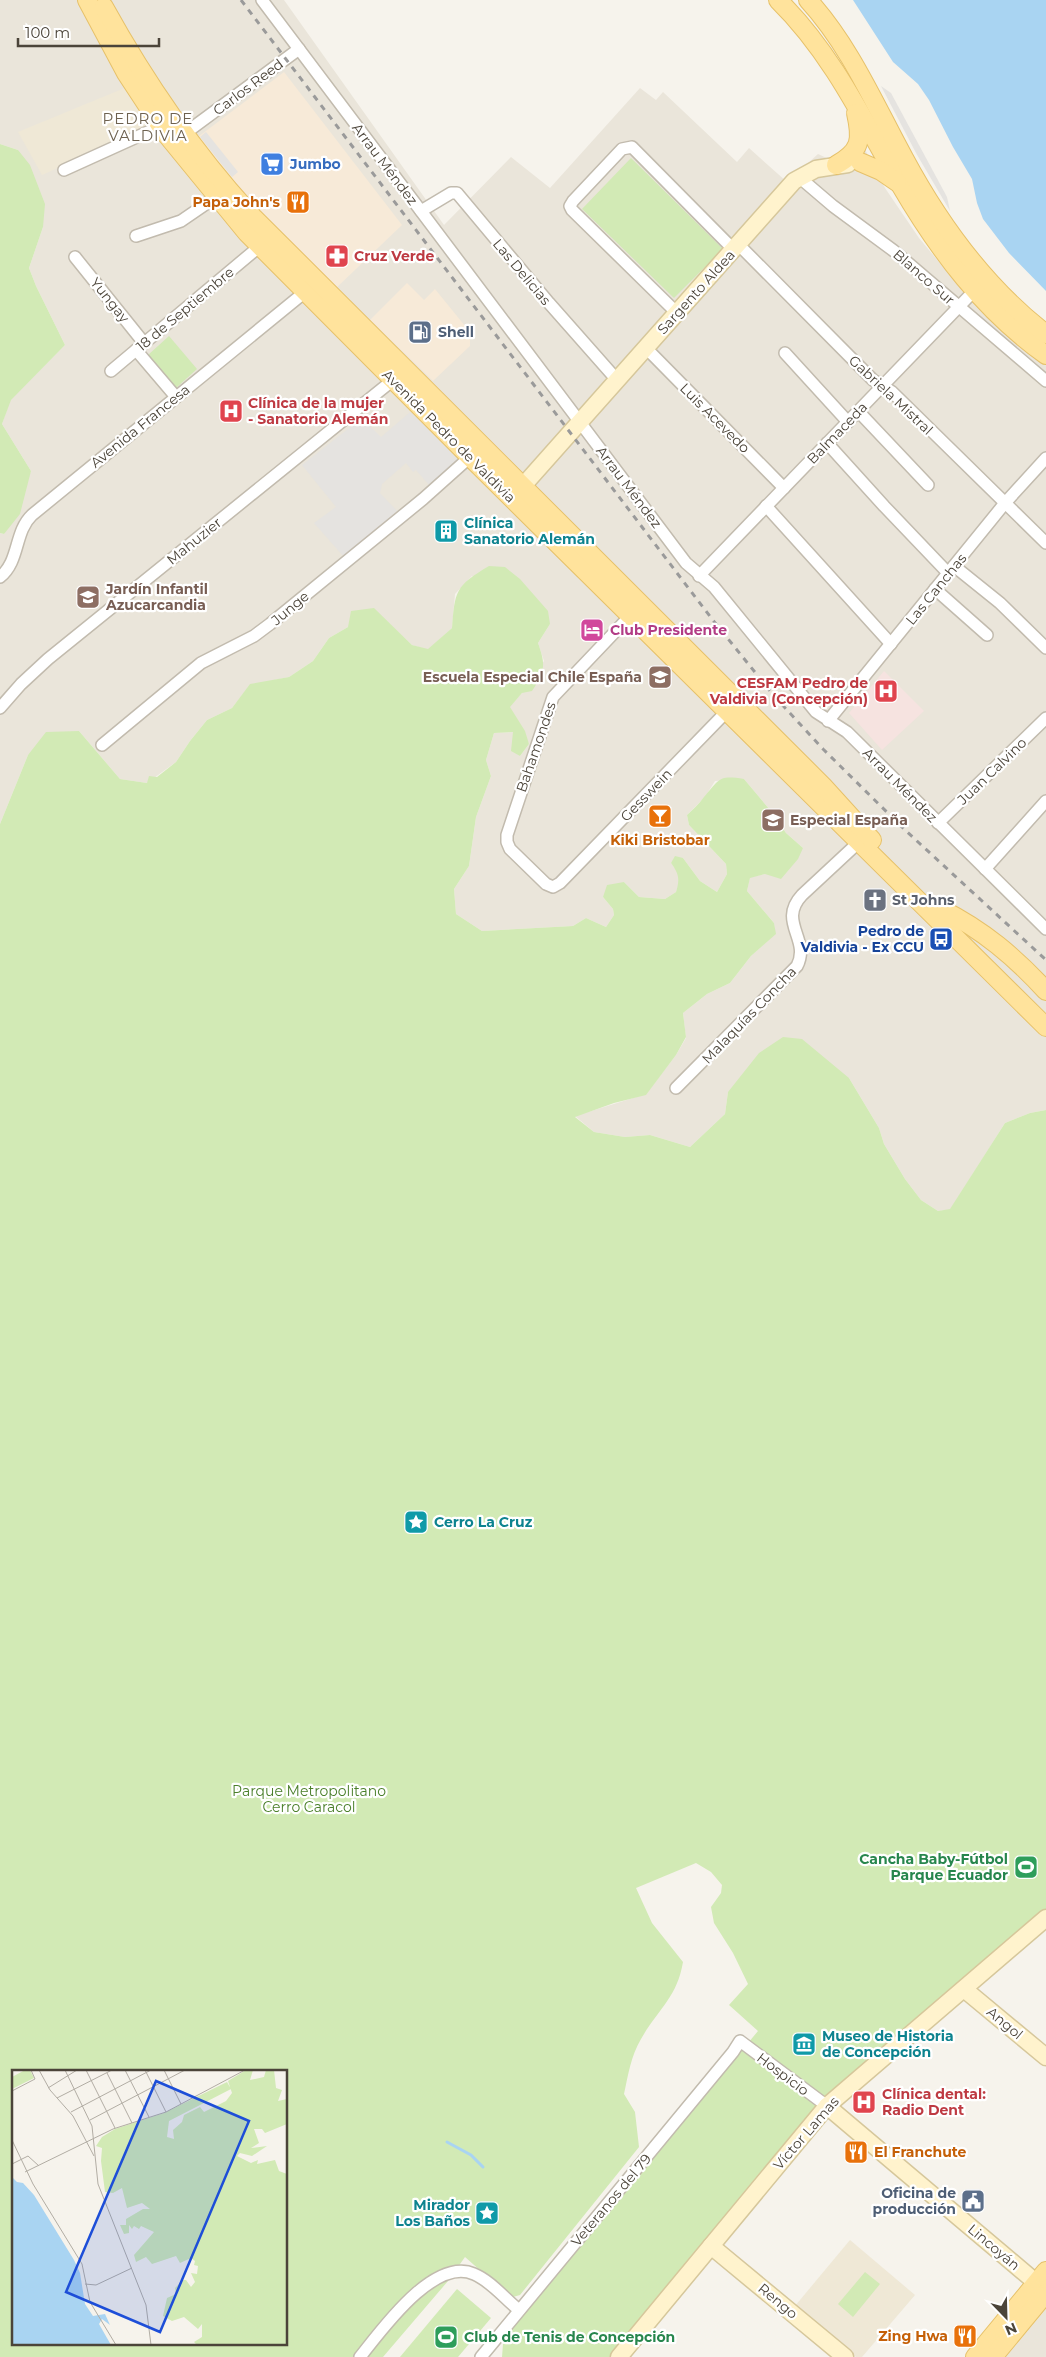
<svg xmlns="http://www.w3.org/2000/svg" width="1046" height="2357" font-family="Montserrat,sans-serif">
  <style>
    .residential { fill: #eae5da }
    .commercial { fill: #f7ead8 }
    .education { fill: #efe8d6 }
    .medical { fill: #f6e3e0 }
    .green { fill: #d2eab5; fill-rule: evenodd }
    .parking { fill: #e5e3e0 }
    .water { fill: #a9d4f2 }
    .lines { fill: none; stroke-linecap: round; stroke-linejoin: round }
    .stream { stroke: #a9d4f2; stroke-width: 3 }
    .street-casing { stroke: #c2bbae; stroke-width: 14 }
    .secondary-casing { stroke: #d6c79b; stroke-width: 19 }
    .primary-casing { stroke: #e6c16a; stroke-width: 20 }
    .street { stroke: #fff; stroke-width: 11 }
    .secondary { stroke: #fff3cd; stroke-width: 16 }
    .primary { stroke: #ffe39c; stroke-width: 18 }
    .rail { stroke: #9a9a9a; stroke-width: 3; stroke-dasharray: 6 6; stroke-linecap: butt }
    .labels { text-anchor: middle; stroke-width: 4.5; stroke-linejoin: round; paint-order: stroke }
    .street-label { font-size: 14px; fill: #4b4439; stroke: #fff }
    .shop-label { font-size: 14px; font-weight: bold; fill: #366cbe; stroke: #fff; text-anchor: start }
    .food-label { font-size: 14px; font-weight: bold; fill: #c56008; stroke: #fff; text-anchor: end }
    .health-label { font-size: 14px; font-weight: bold; fill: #be3a42; stroke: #fff; text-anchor: start }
    .service-label { font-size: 14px; font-weight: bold; fill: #4e5e75; stroke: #fff; text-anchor: start }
    .culture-label { font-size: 14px; font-weight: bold; fill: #0d838f; stroke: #fff; text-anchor: start }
    .education-label { font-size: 14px; font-weight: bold; fill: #785e54; stroke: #fff; text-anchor: start }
    .hotel-label { font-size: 14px; font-weight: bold; fill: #b23c85; stroke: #fff; text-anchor: start }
    .worship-label { font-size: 14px; font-weight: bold; fill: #5b616d; stroke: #fff; text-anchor: start }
    .transit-label { font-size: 14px; font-weight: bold; fill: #164399; stroke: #fff; text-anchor: end }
    .park-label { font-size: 14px; fill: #4a7f2a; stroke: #fff }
    .leisure-label { font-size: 14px; font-weight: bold; fill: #27864d; stroke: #fff; text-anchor: end }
    .neighbourhood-label { font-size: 15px; letter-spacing: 1px; fill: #6e6250; stroke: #fff }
    .inset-road { fill: none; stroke: #b2ada4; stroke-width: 1 }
    .view { fill: #1d4ed8; fill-opacity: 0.15; stroke: #1d4ed8; stroke-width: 2.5 }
    .inset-edge { fill: none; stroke: #4b4439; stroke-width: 2.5 }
  </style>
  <rect width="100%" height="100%" fill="#f6f3ec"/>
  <g class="residential">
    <path d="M0,0H284L444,225L511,157L550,188L640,88L656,100L663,92L737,162L749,148L787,182L818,154L833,161L858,136L885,188L919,238L963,291L1017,341L1046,362V1110L1030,1113L1005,1123L950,1210L938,1211L921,1200L905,1179L884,1144L879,1128L849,1078L728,1092L725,1114L690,1147L650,1135L625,1137L594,1132L575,1116L646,1094L676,1055L686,1038L683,1013L707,994L730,983L751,956L775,934L774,923L747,891L750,877L765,874L803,848L786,833L770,810L744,779L715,781L705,797L687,815L689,825L726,864L727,874L717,892L700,881L683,858L671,863L678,872L680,880L676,892L665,899L639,897L624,882L603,897L613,909L614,915L606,927L586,918L573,926L482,931L456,914L454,889L469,866L476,817L491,776L486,760L494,733L513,732L520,756L529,744L509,707L522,693L544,661L538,643L550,624L472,576L455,594L452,628L428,650L412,645L374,609L348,627L329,638L313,661L289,677L250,685L232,708L207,720L190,741L176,762L147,783L120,779L79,731L28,755L0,824V533L4,534L31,471L2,424L10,400L65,345L36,286L29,268L43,227L18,150L0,144Z"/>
    <path d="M1046,2309V2357H1006Z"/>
  </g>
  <g class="commercial">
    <path d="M284,72L402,225L333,291L241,190L198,137Z"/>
    <path d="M407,283L424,300L435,289L470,332V346L433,381L370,320Z"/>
  </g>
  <g class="education">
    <path d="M127,87L153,125L42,175L18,132Z"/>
    <path d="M850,2240L915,2295L862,2357H856L795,2306Z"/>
  </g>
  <path class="medical" d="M884,671L924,711L882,750L849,713Z"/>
  <g class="green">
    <path d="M0,144L18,150L30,165L45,204L43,227L29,268L36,286L65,345L11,400L2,424L31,471L20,514L4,534L0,533Z"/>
    <path d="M631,158L723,249L674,298L582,209Z"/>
    <path d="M169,336L197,369L176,388L148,355Z"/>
    <path d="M489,566L505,567L520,579L548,611L550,624L538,643C546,665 545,672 532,691L522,693L510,707L525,731L529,744L520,756L511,751L513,732L494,733L486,760L491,776L476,817L469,866L454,889L456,914L482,931L573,926L586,918L606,927L614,915L613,909L603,897L607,885L624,882L639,897L665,899L676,892C680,879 679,874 671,863L675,856L683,858L700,881L717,892L727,874L726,864L689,825L687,815C693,809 699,804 704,797C720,779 718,775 744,779L770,810L786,833L803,848L798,859L781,879L765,874L750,878L747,891L774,923L776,934L751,956L730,983L707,994L683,1013L686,1037L676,1055L646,1095L614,1103L575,1117L594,1132L625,1137L650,1135L690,1147L725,1114L728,1092L759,1053L783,1037L802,1039L849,1078L879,1128L884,1144L905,1179L921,1200L938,1211L950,1209L1005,1123L1030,1113L1046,1110V1911L884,2046L612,2357H502L503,2344L509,2337L507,2333L758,2031L729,2005L748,1984L733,1953L714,1923L711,1907L721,1893L722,1885L711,1872L696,1863L636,1888L652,1923L683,1962C677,1998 658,2009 641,2039C631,2056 628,2075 624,2094L635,2112L639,2147L520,2295L513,2297L508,2295L465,2257L448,2281L383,2357H0V824L28,755L46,732L79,731L120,779L147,783L149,776L157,777L176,762L190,741L207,720L232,708L250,684L289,677L313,661L329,638L348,627L351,611L374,608L412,645L428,649L452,628C455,591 455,586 489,566ZM14,2071H286V2343H14Z"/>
    <path d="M865,2272L880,2284L853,2317L838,2304Z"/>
    <path d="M457,2289L491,2318L458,2357H400Z"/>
  </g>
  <g class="parking">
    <path d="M881,86L891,93L947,197L950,211L916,153Z"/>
    <path d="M206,132L238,172L232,177L200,137Z"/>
    <path d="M415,408L461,458L429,485L416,470L413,472L406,463L382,484L380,493L397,511L344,557L314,523L336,507L302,465L362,418L381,437Z"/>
  </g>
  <path class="water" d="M853,0H1046V291L1009,253L983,219L977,203L972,179L953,147L929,100L918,84L893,62Z"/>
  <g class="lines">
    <path class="stream" d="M447,2142L471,2155L483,2167"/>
    <g class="street-casing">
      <g id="street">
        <path d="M262,0L686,563L714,587L816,712L847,732L1046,929"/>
        <path d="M180,137L299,49"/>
        <path d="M64,170L161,126"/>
        <path d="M799,177L833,206L894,251L1046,381"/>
        <path d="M421,211L451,193H457L549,303L617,380"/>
        <path d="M136,236L181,221L216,197"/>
        <path d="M738,244L873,380L892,392L1046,543"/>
        <path d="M75,257L144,343"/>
        <path d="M677,313L572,210L570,206L573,201L622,149L632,147L734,250"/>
        <path d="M646,348L784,488"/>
        <path d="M136,350L176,397"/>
        <path d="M785,353L848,422"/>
        <path d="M111,371L260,246"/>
        <path d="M858,411L928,485"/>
        <path d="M827,443L884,506L948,573"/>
        <path d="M766,506L891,644"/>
        <path d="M954,566L1000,603L1046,648"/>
        <path d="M699,576L974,291"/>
        <path d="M0,577C20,561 14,532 32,515L305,292"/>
        <path d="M935,589L987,635"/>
        <path d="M630,616L553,697L507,835V842L510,849L546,884L553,887L560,883L731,707"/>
        <path d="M0,708L21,684L48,659L393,380"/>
        <path d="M828,721L1005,503L1046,458"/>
        <path d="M102,745L201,663L254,636L270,624L423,499L470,457"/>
        <path d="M938,823L1046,718"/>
        <path d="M985,869L1046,801"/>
        <path d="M676,1088L797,966C811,939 777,922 802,895L859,842"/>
        <path d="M360,2357C381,2331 434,2256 474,2274C491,2281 505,2299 519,2310"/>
        <path d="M481,2357L733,2052L740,2041L827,2106"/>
      </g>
    </g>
    <g class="secondary-casing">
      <g id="secondary">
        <path d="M522,487L794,181L816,169L848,164"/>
        <path d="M964,1989L1046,2057"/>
        <path d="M827,2106L1045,2290"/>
        <path d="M711,2246L845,2357"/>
        <path d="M619,2357L827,2106L1046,1918"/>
      </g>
    </g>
    <g class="primary-casing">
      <g id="primary">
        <path d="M87,0L126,73L166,134L247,233L470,457L1046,1027"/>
        <path d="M778,0C832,53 864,121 901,186C939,251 984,311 1046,355"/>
        <path d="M808,0C850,46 875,105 904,158C940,225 985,287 1046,334"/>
        <path d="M104,7C146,83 194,153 253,217L823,786L872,840"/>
        <path d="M860,162L881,171L897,182"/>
        <path d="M836,165C861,151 862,140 856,113"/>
        <path d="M941,909C983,930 1015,957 1046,991"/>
        <path d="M975,2357L1046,2271"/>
        <path d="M993,2357L1046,2293"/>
      </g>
    </g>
    <use href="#street" class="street"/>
    <use href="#secondary" class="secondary"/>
    <use href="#primary" class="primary"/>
    <path class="rail" d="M241,0L712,619L775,697L823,749L904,829L1046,960"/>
  </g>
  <defs>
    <g id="supermarket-square" transform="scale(1.25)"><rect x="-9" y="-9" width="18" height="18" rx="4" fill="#3f7fe0" stroke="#fff"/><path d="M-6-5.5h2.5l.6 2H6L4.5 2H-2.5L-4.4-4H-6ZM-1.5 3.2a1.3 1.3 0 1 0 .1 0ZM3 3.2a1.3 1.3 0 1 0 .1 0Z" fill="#fff"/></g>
    <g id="restaurant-square" transform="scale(1.25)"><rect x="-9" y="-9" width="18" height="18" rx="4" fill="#e8710a" stroke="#fff"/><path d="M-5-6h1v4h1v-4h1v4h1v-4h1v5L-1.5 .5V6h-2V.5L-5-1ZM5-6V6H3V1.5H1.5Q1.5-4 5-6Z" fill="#fff"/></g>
    <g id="pharmacy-square" transform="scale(1.25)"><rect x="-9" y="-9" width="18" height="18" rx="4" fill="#e0444e" stroke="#fff"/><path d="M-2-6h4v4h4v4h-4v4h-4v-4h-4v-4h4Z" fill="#fff"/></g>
    <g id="fuel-square" transform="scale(1.25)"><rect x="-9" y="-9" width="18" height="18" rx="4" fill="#5c6f8a" stroke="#fff"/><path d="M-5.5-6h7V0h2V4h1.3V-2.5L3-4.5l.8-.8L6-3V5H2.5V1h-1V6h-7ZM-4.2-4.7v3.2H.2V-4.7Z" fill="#fff"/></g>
    <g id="hospital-square" transform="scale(1.25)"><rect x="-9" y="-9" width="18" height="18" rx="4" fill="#e0444e" stroke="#fff"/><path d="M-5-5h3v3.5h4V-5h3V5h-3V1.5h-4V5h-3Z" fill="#fff"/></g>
    <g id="building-square" transform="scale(1.25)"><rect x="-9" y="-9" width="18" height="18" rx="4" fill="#0f9aa8" stroke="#fff"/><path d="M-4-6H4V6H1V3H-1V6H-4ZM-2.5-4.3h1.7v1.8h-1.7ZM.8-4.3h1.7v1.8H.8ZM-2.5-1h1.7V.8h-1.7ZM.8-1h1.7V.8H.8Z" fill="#fff"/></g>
    <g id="school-square" transform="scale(1.25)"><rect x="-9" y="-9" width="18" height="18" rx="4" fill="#8d6e63" stroke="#fff"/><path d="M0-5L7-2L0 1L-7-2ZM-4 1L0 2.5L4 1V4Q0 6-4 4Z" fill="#fff"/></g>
    <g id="hotel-square" transform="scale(1.25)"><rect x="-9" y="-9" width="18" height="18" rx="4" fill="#d1479c" stroke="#fff"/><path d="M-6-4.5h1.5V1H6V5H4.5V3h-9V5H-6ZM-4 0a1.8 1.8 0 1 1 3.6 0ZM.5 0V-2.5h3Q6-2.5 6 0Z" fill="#fff"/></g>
    <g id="bar-square" transform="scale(1.25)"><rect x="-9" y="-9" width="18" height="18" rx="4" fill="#e8710a" stroke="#fff"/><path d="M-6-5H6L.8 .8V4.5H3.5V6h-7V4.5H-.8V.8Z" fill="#fff"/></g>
    <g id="church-square" transform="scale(1.25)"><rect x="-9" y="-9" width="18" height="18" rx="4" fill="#6b7280" stroke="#fff"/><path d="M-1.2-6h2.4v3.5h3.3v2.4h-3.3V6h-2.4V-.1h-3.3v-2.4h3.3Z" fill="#fff"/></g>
    <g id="bus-square" transform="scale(1.25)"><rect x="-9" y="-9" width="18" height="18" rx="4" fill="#1a4fb4" stroke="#fff"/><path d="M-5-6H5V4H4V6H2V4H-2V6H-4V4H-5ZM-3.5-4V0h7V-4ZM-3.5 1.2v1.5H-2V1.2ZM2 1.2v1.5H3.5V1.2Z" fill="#fff"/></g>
    <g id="sight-square" transform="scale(1.25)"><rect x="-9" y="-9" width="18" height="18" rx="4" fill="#0f9aa8" stroke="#fff"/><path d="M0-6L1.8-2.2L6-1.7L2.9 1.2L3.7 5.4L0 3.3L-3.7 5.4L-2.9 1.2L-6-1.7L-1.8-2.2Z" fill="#fff"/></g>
    <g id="stadium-square" transform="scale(1.25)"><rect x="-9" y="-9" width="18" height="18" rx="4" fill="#2e9e5b" stroke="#fff"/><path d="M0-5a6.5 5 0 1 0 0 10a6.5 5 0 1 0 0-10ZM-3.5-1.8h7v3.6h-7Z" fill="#fff"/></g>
    <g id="museum-square" transform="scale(1.25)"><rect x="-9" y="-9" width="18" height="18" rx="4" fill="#0f9aa8" stroke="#fff"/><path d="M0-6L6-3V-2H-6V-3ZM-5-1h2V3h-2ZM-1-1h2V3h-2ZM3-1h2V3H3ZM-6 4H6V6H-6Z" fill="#fff"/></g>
    <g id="civic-square" transform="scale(1.25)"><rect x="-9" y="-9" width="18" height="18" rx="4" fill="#5c6f8a" stroke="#fff"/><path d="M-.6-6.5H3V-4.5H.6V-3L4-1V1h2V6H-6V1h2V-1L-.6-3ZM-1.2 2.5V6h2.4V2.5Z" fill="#fff"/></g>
  </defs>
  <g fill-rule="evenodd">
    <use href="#supermarket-square" x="272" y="164"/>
    <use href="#restaurant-square" x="298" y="202"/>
    <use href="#pharmacy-square" x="337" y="256"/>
    <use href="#fuel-square" x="420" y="332"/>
    <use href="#hospital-square" x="231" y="411"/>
    <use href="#building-square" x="446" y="531"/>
    <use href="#school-square" x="88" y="597"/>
    <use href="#hotel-square" x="592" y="630"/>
    <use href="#school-square" x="660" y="677"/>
    <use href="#hospital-square" x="886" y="691"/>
    <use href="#bar-square" x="660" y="816"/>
    <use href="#school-square" x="773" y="820"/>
    <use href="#church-square" x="875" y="900"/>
    <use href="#bus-square" x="941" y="939"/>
    <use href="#sight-square" x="416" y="1522"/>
    <use href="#stadium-square" x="1026" y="1867"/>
    <use href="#museum-square" x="804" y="2044"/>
    <use href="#hospital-square" x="864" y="2102"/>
    <use href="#restaurant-square" x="856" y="2152"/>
    <use href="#civic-square" x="973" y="2201"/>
    <use href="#sight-square" x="487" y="2213"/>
    <use href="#restaurant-square" x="965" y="2336"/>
    <use href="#stadium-square" x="446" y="2337"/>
  </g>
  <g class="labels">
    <g class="street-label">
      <text transform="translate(248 87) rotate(-37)" y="5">Carlos Reed</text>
      <text transform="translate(385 164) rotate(53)" y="5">Arrau Méndez</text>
      <text transform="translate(522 272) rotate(50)" y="5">Las Delicias</text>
      <text transform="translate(924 277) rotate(41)" y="5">Blanco Sur</text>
      <text transform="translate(696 292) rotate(-48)" y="5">Sargento Aldea</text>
      <text transform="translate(110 300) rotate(51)" y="5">Yungay</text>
      <text transform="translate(185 309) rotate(-40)" y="5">18 de Septiembre</text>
      <text transform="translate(891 395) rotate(43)" y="5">Gabriela Mistral</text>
      <text transform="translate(715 418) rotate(45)" y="5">Luis Acevedo</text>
      <text transform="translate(140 426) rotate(-39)" y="5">Avenida Francesa</text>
      <text transform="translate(837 433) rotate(-46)" y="5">Balmaceda</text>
      <text transform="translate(449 436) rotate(45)" y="5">Avenida Pedro de Valdivia</text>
      <text transform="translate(629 487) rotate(53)" y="5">Arrau Méndez</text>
      <text transform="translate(194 541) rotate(-39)" y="5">Mahuzier</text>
      <text transform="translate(936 589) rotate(-51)" y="5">Las Canchas</text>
      <text transform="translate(290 608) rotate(-40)" y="5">Junge</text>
      <text transform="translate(536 747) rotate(-71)" y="5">Bahamondes</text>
      <text transform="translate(992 771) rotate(-44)" y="5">Juan Calvino</text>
      <text transform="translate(900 785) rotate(45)" y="5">Arrau Méndez</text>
      <text transform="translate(646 795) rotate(-46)" y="5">Gesswein</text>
      <text transform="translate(749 1015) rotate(-46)" y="5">Malaquías Concha</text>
      <text transform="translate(1005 2023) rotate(40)" y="5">Angol</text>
      <text transform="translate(783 2074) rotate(37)" y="5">Hospicio</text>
      <text transform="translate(806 2133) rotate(-49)" y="5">Víctor Lamas</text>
      <text transform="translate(611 2200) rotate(-50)" y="5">Veteranos del 79</text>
      <text transform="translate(994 2247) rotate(40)" y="5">Lincoyán</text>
      <text transform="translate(778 2301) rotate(40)" y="5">Rengo</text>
    </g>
    <g class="shop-label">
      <text x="290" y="169">Jumbo</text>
    </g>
    <g class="food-label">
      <text x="280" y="207">Papa John's</text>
      <text x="660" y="845" text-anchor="middle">Kiki Bristobar</text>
      <text x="874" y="2157" text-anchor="start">El Franchute</text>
      <text x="948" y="2341">Zing Hwa</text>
    </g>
    <g class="health-label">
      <text x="354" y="261">Cruz Verde</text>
      <text x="248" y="408">Clínica de la mujer<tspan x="248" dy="16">- Sanatorio Alemán</tspan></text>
      <text x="868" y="688" text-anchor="end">CESFAM Pedro de<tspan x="868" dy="16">Valdivia (Concepción)</tspan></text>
      <text x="882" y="2099">Clínica dental:<tspan x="882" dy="16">Radio Dent</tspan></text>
    </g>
    <g class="service-label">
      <text x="438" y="337">Shell</text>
      <text x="956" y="2198" text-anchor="end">Oficina de<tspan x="956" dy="16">producción</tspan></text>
    </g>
    <g class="culture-label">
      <text x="464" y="528">Clínica<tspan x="464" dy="16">Sanatorio Alemán</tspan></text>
      <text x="434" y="1527">Cerro La Cruz</text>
      <text x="822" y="2041">Museo de Historia<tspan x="822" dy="16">de Concepción</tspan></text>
      <text x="470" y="2210" text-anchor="end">Mirador<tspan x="470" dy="16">Los Baños</tspan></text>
    </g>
    <g class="education-label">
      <text x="106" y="594">Jardín Infantil<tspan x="106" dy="16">Azucarcandia</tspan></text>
      <text x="642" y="682" text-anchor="end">Escuela Especial Chile España</text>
      <text x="790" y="825">Especial España</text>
    </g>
    <g class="hotel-label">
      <text x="610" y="635">Club Presidente</text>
    </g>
    <g class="worship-label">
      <text x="892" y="905">St Johns</text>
    </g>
    <g class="transit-label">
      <text x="924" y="936">Pedro de<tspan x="924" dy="16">Valdivia - Ex CCU</tspan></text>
    </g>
    <g class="park-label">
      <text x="309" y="1796">Parque Metropolitano<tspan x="309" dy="16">Cerro Caracol</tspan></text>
    </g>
    <g class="leisure-label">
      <text x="1008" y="1864">Cancha Baby-Fútbol<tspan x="1008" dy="16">Parque Ecuador</tspan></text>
      <text x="464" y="2342" text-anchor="start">Club de Tenis de Concepción</text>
    </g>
    <g class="neighbourhood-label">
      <text x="148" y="124">PEDRO DE<tspan x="148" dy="17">VALDIVIA</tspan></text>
    </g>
  </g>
  <g transform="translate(12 2070)">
    <rect width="275" height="275" fill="#f6f3ec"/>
    <path d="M13,0H18L22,8L0,19V7ZM234,0H241L238,10L252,7L254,0H262L264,18L270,20L266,31L275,29V54L253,63L250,59H242L247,73L239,78L255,76L240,86L228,83L225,86L239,93L246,90L245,94L263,90L267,101L275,104V275H185L182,272L190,267V254L186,259L172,247L160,251L151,246L155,228L164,224L163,218L171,210H174L179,217L183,212L179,203L185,204L186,196L182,195L183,191L179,188L168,193L164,186L140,194L134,187L124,192L122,185L142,162L129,156L127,159L122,156L120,159L117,155V163L112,164L108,155H114V149L131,139H138L130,133L115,138L110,118L101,123L93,122L89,91L90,78L84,76L90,67L103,59L152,43L215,12L219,19L157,51L155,67L162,69L161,60L170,52L172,45L188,37L192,42L214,31L220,23L216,11Z" fill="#d2eab5"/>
    <path d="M0,107L5,112L11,113L22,125L62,190L68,203L73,234L81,246L93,244L98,255L90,249L87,254L99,275H0Z" fill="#a9d4f2"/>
    <path class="inset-road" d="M27,0L38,20L61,46L82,86M53,0L80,56L86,114L134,235L139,275M74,0L103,58M113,0L137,47M133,0L154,42M152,0L169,34M95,3L120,53M36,18L65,0M0,21L23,9L19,0M45,28L100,0M59,42L139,0M78,50L173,0M0,70L21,114L70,194L78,232L104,275M0,94L16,86L27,96M13,102L101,59L154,42L233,0M73,214L84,215L120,198"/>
    <path class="view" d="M144,11L237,51L148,262L54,222Z"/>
    <rect width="275" height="275" class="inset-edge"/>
  </g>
  <g transform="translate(1006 2317) rotate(157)" stroke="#ffffff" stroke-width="4" paint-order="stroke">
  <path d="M0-4L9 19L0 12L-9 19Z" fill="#4b4439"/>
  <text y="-8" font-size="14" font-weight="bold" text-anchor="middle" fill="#4b4439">N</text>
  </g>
  <path d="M18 38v8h141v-8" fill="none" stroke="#4b4439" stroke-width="2.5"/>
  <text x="25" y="38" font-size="15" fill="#4b4439" stroke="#ffffff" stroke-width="4" paint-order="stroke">100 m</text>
</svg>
